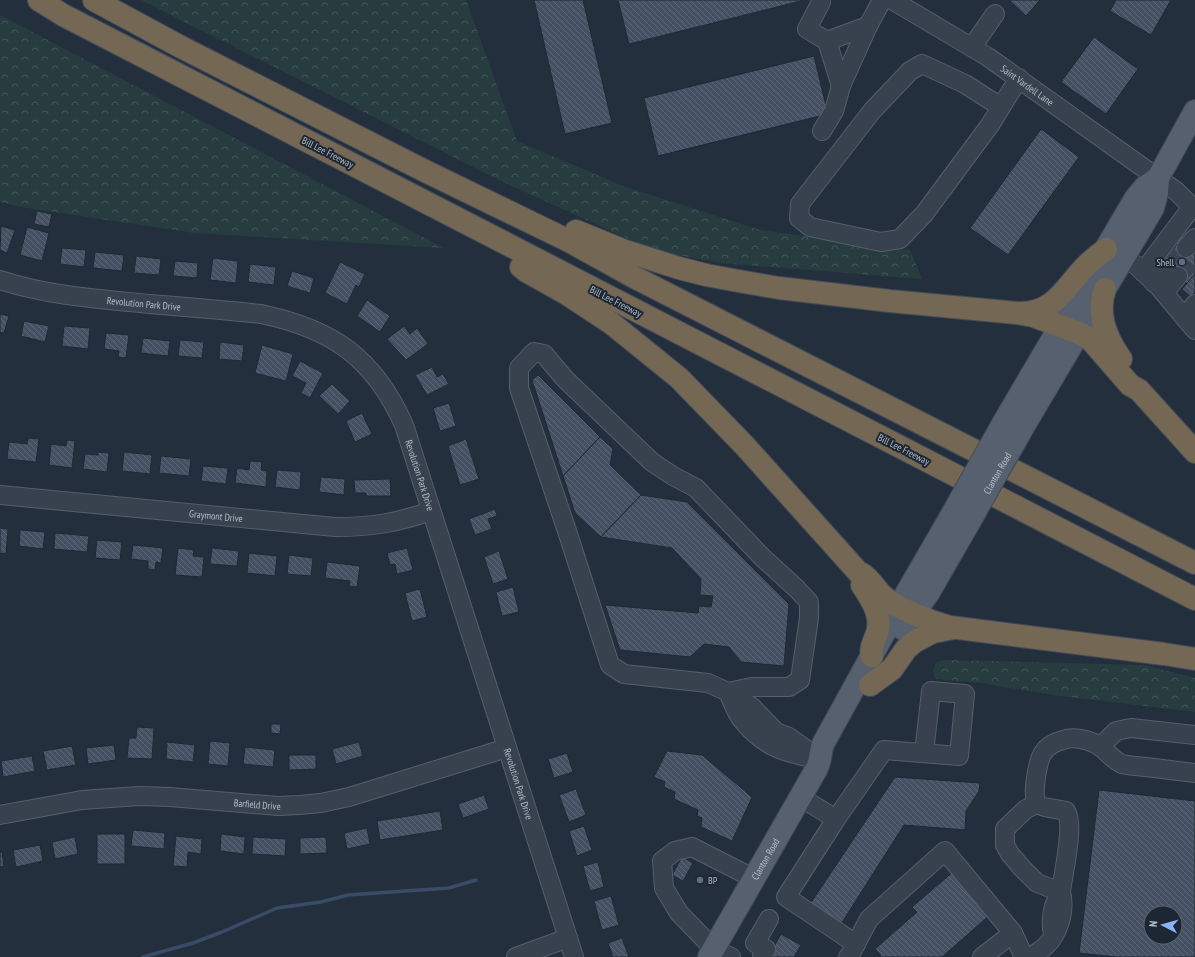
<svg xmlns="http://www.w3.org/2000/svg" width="1195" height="957" font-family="'PT Sans Narrow',sans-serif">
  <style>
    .forest { fill: url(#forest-crowns) }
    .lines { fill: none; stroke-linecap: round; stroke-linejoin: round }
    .stream { stroke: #394c67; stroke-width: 3.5 }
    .building { fill: url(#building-back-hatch); stroke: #1f2835; fill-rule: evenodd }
    .minor-tunnel { stroke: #3a4453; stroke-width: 18; stroke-dasharray: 18 9; stroke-linecap: butt }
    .minor-casing { stroke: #565f6c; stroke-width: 20 }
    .major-casing { stroke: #414a57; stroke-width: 24 }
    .highway-casing { stroke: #434c59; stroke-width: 24 }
    .minor { stroke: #38414e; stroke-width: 18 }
    .major { stroke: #56606e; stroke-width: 22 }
    .highway { stroke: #746855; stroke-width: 22 }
    .major-bridge-casing { stroke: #414a57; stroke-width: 24; stroke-linecap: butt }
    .major-bridge { stroke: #56606e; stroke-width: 22 }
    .service-dot { fill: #5c6f8a; stroke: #1d2633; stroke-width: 1.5 }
    .labels { text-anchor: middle; stroke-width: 4; stroke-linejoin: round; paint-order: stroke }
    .street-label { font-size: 10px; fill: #b4bcc9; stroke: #1d2633 }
    .poi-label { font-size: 10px; fill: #b4bcc9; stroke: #1d2633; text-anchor: end }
  </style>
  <defs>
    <pattern id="forest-crowns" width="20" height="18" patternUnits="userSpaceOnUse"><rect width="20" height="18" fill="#263c3f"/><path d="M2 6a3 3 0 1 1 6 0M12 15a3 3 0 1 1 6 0" fill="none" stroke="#435659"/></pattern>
    <pattern id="building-back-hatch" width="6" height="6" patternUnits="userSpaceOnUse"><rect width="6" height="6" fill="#455162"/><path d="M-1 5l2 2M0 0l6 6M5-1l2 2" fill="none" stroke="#5d6877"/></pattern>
  </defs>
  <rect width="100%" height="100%" fill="#242f3e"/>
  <g class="forest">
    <path d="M141,0H466L517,141L623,186L760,230L910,250L922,279L720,263L655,251L501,181Z"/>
    <path d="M0,15L444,248L194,233L21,207L0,202Z"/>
    <path d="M945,660L1144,665L1195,678V712L1053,695L981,683L937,679L934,676L933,670L936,663Z"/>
  </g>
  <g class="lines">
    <path class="stream" d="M143,957L193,943L222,932L277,908L321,902L348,895L449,888L476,880"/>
  </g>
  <g class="building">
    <path d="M534,0H583L612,123L565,134Z"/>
    <path d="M618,0H801V1L629,44Z"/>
    <path d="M1009,0H1040L1026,16Z"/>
    <path d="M1116,0H1171L1151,35L1110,11Z"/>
    <path d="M1094,37L1138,69L1106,114L1061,82Z"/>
    <path d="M814,56L828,114L658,156L644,98Z"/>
    <path d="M1041,129L1079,157L1008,255L970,228Z"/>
    <path d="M37,211L52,214L49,227L34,224Z"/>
    <path d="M1,226L15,230L7,253L0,250Z"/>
    <path d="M27,227L49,233L42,261L20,255Z"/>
    <path d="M1179,242L1195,255V277L1189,285L1162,262Z"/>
    <path d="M62,248L86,250L84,267L60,264Z"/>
    <path d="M95,252L124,255L122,271L93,268Z"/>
    <path d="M136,256L161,259L159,275L134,273Z"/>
    <path d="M213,258L238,261L236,283L210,280Z"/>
    <path d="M175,261L198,263L197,278L173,276Z"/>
    <path d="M340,262L365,274L359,287L356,285L347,304L325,293Z"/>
    <path d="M250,264L276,267L274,285L248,282Z"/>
    <path d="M292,271L314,278L310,293L287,286Z"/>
    <path d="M1195,274V292L1191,297L1182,289Z"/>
    <path d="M367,300L390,316L380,332L357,316Z"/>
    <path d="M0,314L9,316L4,333L0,332Z"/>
    <path d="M24,321L49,326L45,342L21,336Z"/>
    <path d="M64,326L90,328L88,349L62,346Z"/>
    <path d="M404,326L410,334L417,328L428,344L406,360L387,339Z"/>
    <path d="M106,333L129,335L126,358L118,357L119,351L104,349Z"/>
    <path d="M143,338L170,341L168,356L141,353Z"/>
    <path d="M180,340L204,342L202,358L178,356Z"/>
    <path d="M220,342L244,345L242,361L219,359Z"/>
    <path d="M262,345L293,354L286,381L255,373Z"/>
    <path d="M300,361L323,373L310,398L301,393L306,383L292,376Z"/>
    <path d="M432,367L437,377L443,374L449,384L427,395L415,375Z"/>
    <path d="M538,375L600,437L563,476L532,380Z"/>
    <path d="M332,384L350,401L338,414L319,396Z"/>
    <path d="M449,403L456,426L440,431L433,408Z"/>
    <path d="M362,413L372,434L355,442L346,421Z"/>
    <path d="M600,437L613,449L610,465L641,495L601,537L575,513L563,476Z"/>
    <path d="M28,438L39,439L36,462L7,459L9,442L27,444Z"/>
    <path d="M466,439L479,479L460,485L448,446Z"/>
    <path d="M67,440L75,441L72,468L49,465L51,444L66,446Z"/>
    <path d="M98,452L109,453L107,472L83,469L85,454L98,455Z"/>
    <path d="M124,452L152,455L150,474L122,471Z"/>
    <path d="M161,456L191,459L189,476L159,473Z"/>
    <path d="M250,461L262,462L261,470L267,471L266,487L235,483L237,468L249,470Z"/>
    <path d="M203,466L228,468L226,484L201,481Z"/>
    <path d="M277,470L301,472L300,490L275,487Z"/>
    <path d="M321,477L345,479L344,495L319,492Z"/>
    <path d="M390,479L391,496H366V493H355L354,480Z"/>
    <path d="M641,495L687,502L789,604L784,666L741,662L729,647L704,644L690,657L620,650L605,605L698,613L699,606L711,607L713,596L700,595L701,579L672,548L601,537Z"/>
    <path d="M495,509L497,516L488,519L492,529L475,535L469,519Z"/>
    <path d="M0,528L8,529L6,554L0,553Z"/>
    <path d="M20,530L45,532L43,549L19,546Z"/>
    <path d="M55,533L89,536L87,552L54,549Z"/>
    <path d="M97,540L122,542L120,560L95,558Z"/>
    <path d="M133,545L163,548L161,563L156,562L155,570L148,569V561L131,559Z"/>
    <path d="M178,548L194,550L193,556L204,557L202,577L175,575Z"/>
    <path d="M212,548L239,551L237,566L210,564Z"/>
    <path d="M407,548L413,570L397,574L395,564L390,565L387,553Z"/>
    <path d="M499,551L508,579L493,584L484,557Z"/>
    <path d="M249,553L277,556L275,576L247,573Z"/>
    <path d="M289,555L313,558L311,576L287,574Z"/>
    <path d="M327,562L360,566L357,587L349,586L350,581L325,578Z"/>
    <path d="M513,587L519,612L502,616L496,592Z"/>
    <path d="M420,589L427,617L412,621L405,593Z"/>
    <path d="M271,724H281L280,734L271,733Z"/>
    <path d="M137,727L154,728L152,759L127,758L129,738H136Z"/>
    <path d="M210,741L230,743L228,766L208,764Z"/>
    <path d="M167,742L195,745L193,762L166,759Z"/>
    <path d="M359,742L363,756L336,764L332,749Z"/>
    <path d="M114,745L116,760L88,764L86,748Z"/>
    <path d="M72,746L76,765L47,770L43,751Z"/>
    <path d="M245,747L275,750L273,767L243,764Z"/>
    <path d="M667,751L702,755L752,797L732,841L701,827L702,818L697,816L698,810L674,799L675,792L664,787L665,782L654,777Z"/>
    <path d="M567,753L573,772L554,778L548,759Z"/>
    <path d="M289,755H316V769L289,770Z"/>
    <path d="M32,756L35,771L3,777L1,761Z"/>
    <path d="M895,777L980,783L979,791L966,811L965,830L904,825L841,924L810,904Z"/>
    <path d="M576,789L586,815L569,822L559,795Z"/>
    <path d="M1099,790L1195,801V957H1116L1079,953ZM1151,913H1175V937H1151Z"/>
    <path d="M484,795L489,809L463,818L458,804Z"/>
    <path d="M440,811L443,830L380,840L377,821Z"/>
    <path d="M584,826L592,850L577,856L569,831Z"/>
    <path d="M367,828L370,844L347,849L344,833Z"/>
    <path d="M133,830L165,833L164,849L131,846Z"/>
    <rect x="97" y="834" width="28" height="30"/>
    <path d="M221,834L245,837L244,854L220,851Z"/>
    <path d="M176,836L202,839L201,854L188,852L187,867L173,866Z"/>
    <path d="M75,837L78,854L55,859L52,842Z"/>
    <path d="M253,837L286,839L285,856L252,854Z"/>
    <path d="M326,837L327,853L300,854V838Z"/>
    <path d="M40,845L43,861L16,867L13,850Z"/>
    <path d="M0,852H2L4,866L0,867Z"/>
    <path d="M682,857L693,863L683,881L672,875Z"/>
    <path d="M598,862L604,887L590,891L583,866Z"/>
    <path d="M954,871L991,914L942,957H878L881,955L875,949L917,912L912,907Z"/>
    <path d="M611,896L619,925L602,930L594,901Z"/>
    <path d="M781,934L801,945L794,957H768Z"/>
    <path d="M622,938L629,957H613L608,943Z"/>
  </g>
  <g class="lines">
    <g class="minor-tunnel">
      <path d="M1168,268L1186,248"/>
      <path d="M1178,276L1195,257"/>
    </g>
    <g class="minor-casing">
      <g id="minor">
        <path id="s1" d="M892,0L988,57L1176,191L1195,210"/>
        <path d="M821,2L807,29L827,41L868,26"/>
        <path d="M827,41L841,86"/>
        <path d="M972,47L995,14"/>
        <path d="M1001,107L965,84L922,64L910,71L872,111L800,204L799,218L810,227L881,242L900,239L924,214L990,125L1019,78"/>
        <path d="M822,131L834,111L841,86L868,26L882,0"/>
        <path d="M1186,248L1195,238"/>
        <path d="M1123,260L1136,265L1159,287L1195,330"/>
        <path d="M1143,272L1192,207"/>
        <path id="s2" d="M0,280C49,296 99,299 149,304C187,307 224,310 261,314C333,329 374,358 404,425L574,957"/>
        <path d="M1154,283L1168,268"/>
        <path d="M1164,293L1178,276"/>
        <path d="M1184,317L1195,304"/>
        <path id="s3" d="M0,495L335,527C372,527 396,523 431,511"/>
        <path d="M728,692L752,687H789L800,680L809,618V602L796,588L763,558L696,488L673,476L652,462L565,379L544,354L534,352L519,368V388L569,537L610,665L624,674L708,683L728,692L752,707L776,732L789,737L821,760C787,753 765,749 742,720C736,713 732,701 728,692"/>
        <path d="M1100,747L1116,731L1131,728L1195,735"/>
        <path d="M800,797L836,819L786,897L856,944"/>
        <path d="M1037,804L1026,809L1005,829V845L1010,854L1022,868L1037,883L1061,892C1063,873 1075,825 1066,811C1058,809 1041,808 1037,803C1031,797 1038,760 1043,753C1047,746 1055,742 1063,740C1074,736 1091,740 1101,747C1108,753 1113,760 1122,764C1130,766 1139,766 1146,767C1163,769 1179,771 1195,773"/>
        <path id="s4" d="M0,815L82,800L139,796L170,797L278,806L300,805L321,803L349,797L507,748"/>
        <path d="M836,819L884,750L959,756L965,694L931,691L924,753"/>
        <path d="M516,957L568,938"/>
        <path d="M731,957L714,949L679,913L664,888L662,861L675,851L692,847L755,879"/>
        <path d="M762,957L766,949L755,943L769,919"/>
        <path d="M848,957L850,955L869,919L945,851L1013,933L1024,957"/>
        <path d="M982,957L1013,933"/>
        <path d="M1031,957C1038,952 1046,947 1051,940C1061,926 1065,908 1061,892C1052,905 1050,920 1053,935"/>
      </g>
    </g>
    <g class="major-casing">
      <g id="major">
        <path d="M1005,420L1135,199L1145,187L1158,178"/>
        <path d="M1022,429L1153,208L1157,193L1158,178L1195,111"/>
        <path d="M903,629L929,592L967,526"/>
        <path id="s5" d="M709,957L817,768C821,760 820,752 823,744L899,606L950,518"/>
      </g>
    </g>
    <g class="highway-casing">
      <g id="highway">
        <path d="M39,0L63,15L1195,599"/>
        <path d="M94,0L181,47L425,171L569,241L632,276L1195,563"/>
        <path d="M576,231L625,251L679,268L706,275L744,282L779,288L890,301L1017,313L1033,316L1079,333L1090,339L1130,385L1139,390L1195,452"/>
        <path d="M521,267L526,271L567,294L611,323L679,378L745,446L859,573C866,573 877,591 883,596C897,609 932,622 950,627L1164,654L1195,659"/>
        <path d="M1105,289C1096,314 1106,338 1121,359"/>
        <path d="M1020,313C1054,313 1064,289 1084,268C1090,261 1099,255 1106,249"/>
        <path d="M862,585C870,597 881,613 878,629C877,637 869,647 872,656"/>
        <path d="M870,685L892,669L906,649L914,642L933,632L954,628"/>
      </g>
    </g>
    <use href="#minor" class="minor"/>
    <use href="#major" class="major"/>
    <use href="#highway" class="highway"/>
    <g class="major-bridge-casing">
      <g id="major-bridge">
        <path d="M950,518L1005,420"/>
        <path id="s6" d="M967,526L1022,429"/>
      </g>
    </g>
    <use href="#major-bridge" class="major-bridge"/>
  </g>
  <g class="service-dot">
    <circle cx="1182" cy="262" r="4"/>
    <circle cx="700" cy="880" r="4"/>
  </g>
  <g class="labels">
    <g class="street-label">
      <text dy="4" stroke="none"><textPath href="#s1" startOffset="160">Saint Vardell Lane</textPath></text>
      <text transform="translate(328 152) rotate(27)" y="4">Bill Lee Freeway</text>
      <text transform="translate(616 301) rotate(27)" y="4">Bill Lee Freeway</text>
      <text dy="4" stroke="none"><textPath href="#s2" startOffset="146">Revolution Park Drive</textPath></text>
      <text transform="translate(904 449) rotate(27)" y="4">Bill Lee Freeway</text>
      <text dy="4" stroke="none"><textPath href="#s6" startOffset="61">Clanton Road</textPath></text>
      <text dy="4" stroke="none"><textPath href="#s2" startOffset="506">Revolution Park Drive</textPath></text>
      <text dy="4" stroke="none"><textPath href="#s3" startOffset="217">Graymont Drive</textPath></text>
      <text dy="4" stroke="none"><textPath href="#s2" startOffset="830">Revolution Park Drive</textPath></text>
      <text dy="4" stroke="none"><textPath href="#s4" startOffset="259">Barfield Drive</textPath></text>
      <text dy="4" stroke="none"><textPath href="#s5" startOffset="113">Clanton Road</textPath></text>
    </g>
    <g class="poi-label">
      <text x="1174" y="266">Shell</text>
      <text x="708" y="884" text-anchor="start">BP</text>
    </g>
  </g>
  <g transform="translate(1163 925) rotate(276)"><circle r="19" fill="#1d2633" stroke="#59626f"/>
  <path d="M0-3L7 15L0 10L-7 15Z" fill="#8ab4f8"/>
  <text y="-6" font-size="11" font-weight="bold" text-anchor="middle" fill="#b4bcc9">N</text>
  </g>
</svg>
